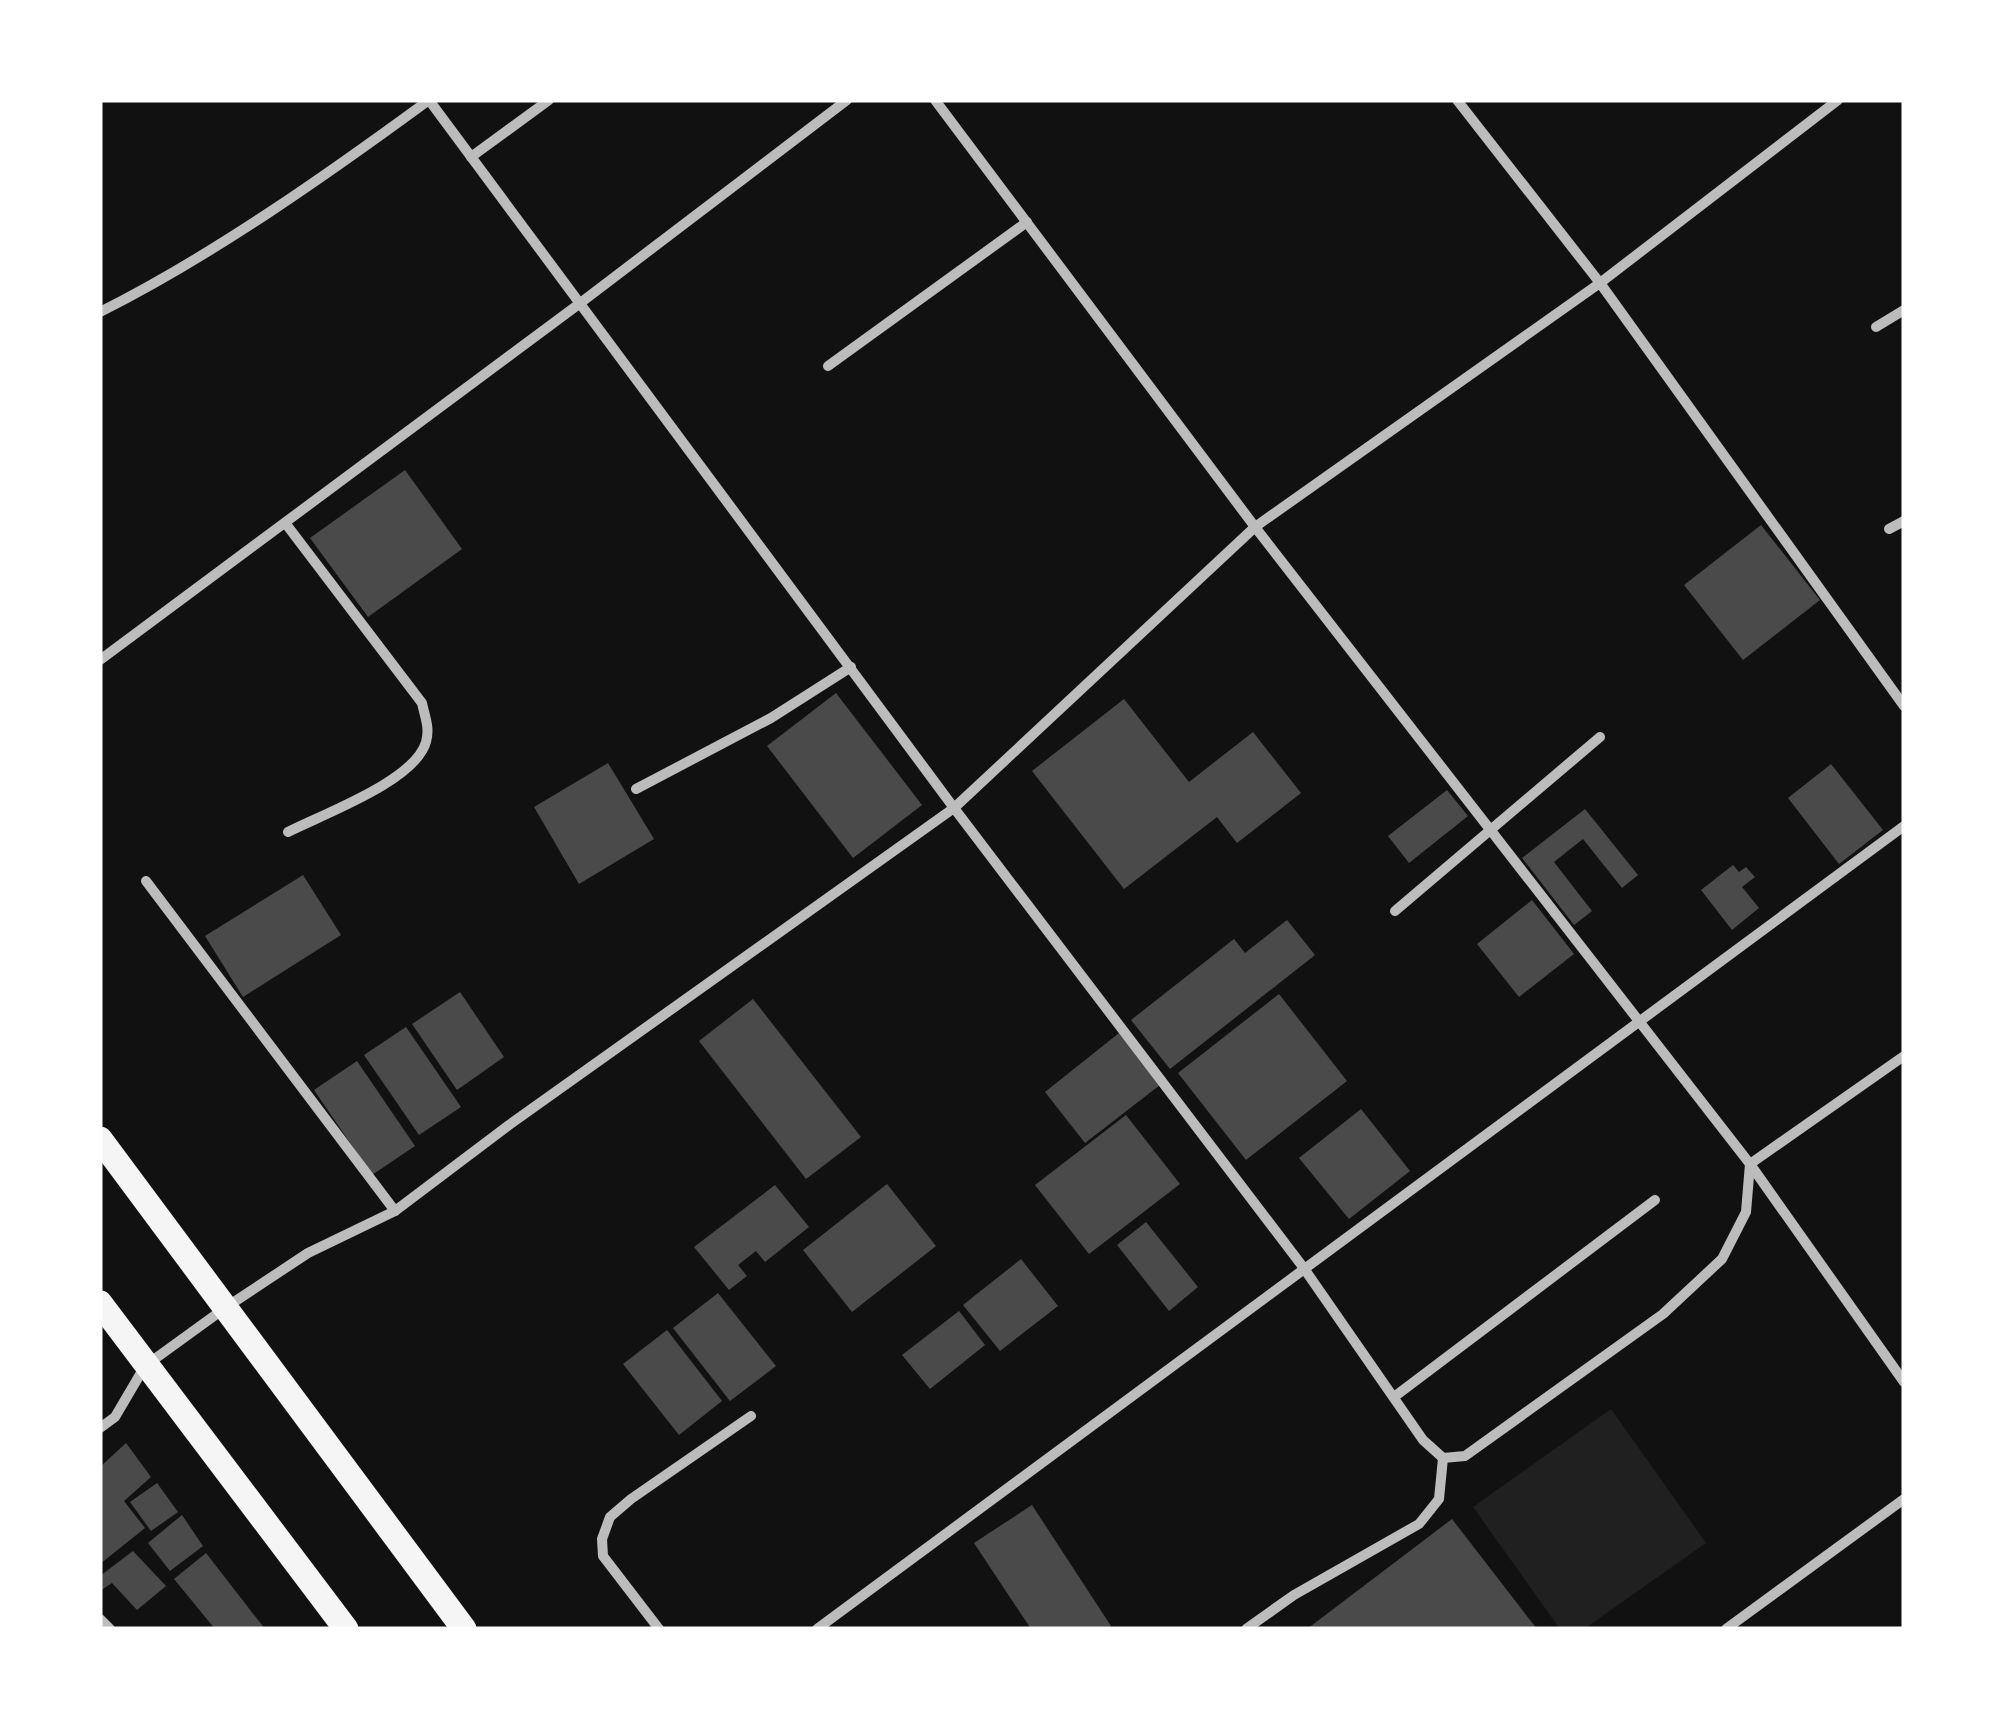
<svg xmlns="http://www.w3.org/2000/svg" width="2004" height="1729" font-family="'IBM Plex Sans',sans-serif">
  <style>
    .green { fill: #202020 }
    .building { fill: #4a4a4a }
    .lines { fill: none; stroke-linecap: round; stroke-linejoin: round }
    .minor { stroke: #bcbcbc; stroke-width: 10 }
    .primary { stroke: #f5f5f5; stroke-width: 25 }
  </style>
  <rect width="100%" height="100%" fill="#111"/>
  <path class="green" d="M1611,1409L1706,1543L1584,1629H1560L1473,1507Z"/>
  <g class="building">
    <path d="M405,470L462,549L368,617L310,538Z"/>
    <path d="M1761,525L1820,600L1743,660L1684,585Z"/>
    <path d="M836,693L922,805L853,858L767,746Z"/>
    <path d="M1124,699L1189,782L1253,732L1301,793L1237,843L1217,817L1124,889L1032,771Z"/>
    <path d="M608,763L654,839L579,884L534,807Z"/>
    <path d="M1831,764L1883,830L1839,864L1788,798Z"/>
    <path d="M1447,790L1468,816L1409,863L1388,836Z"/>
    <path d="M1585,809L1638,875L1622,888L1583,839L1554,862L1592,911L1574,925L1522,858Z"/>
    <path d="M1733,865L1739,872L1746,867L1755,877L1742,887L1759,908L1732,930L1701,890Z"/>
    <path d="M303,875L341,935L243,997L205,936Z"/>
    <path d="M1532,900L1574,954L1519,997L1477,944Z"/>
    <path d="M1287,920L1315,955L1170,1069L1131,1020L1234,939L1245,953Z"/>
    <path d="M460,992L504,1057L457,1090L412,1024Z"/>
    <path d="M1279,994L1347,1081L1246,1160L1178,1073Z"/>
    <path d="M753,999L861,1137L806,1179L699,1041Z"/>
    <path d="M406,1027L461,1107L419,1135L364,1055Z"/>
    <path d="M1119,1033L1160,1085L1085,1143L1045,1092Z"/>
    <path d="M357,1061L415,1146L372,1175L314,1090Z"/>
    <path d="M1361,1109L1410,1171L1349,1219L1299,1158Z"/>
    <path d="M1126,1115L1180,1184L1089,1254L1035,1185Z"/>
    <path d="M887,1184L936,1246L852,1312L803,1250Z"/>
    <path d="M775,1185L809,1227L765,1262L756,1251L738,1265L747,1276L729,1290L694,1247Z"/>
    <path d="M1146,1222L1198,1287L1169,1311L1117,1245Z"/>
    <path d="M1021,1259L1058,1306L1000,1351L963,1305Z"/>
    <path d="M718,1293L776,1366L730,1401L673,1328Z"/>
    <path d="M959,1311L985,1345L930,1389L902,1355Z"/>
    <path d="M667,1330L722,1401L679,1435L623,1364Z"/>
    <path d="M126,1443L151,1477L124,1501L145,1528L100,1564V1467Z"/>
    <path d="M157,1483L178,1512L151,1531L130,1502Z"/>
    <path d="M1032,1505L1111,1626L1107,1629H1031L974,1543Z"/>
    <path d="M182,1515L203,1546L170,1571L148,1543Z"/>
    <path d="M1452,1519L1537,1629H1307Z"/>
    <path d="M133,1551L166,1586L137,1610L112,1583L100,1591V1576Z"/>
    <path d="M206,1553L265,1629H215L174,1579Z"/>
  </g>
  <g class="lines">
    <g class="minor">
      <path d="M935,100L1255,527L1750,1164L1904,1382"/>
      <path d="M1457,100L1600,283L1904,706"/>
      <path d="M471,157L549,100"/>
      <path d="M100,312C212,256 328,174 429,100L954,808L1303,1267L1423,1440L1443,1458L1465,1456L1663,1314L1722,1259L1746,1212L1750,1164L1904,1056"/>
      <path d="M1876,327L1904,310"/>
      <path d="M828,366L1027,222"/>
      <path d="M286,524L422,703C425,717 430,728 426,742C415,781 323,814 288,832"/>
      <path d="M1889,529L1904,521"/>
      <path d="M100,660L579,304L847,100"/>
      <path d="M636,789L771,718L851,667"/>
      <path d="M146,881L395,1211"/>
      <path d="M1395,911L1600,737"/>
      <path d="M1394,1397L1655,1200"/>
      <path d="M100,1428L115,1417L145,1366L225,1308L308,1253L395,1211L509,1125L954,808L1255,527L1600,283L1838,100"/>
      <path d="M100,1619L110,1629"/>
      <path d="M659,1629L603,1556L602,1539L610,1517L631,1499L751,1416"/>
      <path d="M817,1629C1178,1360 1543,1095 1904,826"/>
      <path d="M1246,1629L1294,1595L1419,1524L1439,1499L1443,1458"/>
      <path d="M1726,1629L1904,1499"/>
    </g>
    <g class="primary">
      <path d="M100,1139L464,1629"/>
      <path d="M100,1303L346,1629"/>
    </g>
  </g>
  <rect width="2004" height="1729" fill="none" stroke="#ffffff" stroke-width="205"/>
</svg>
